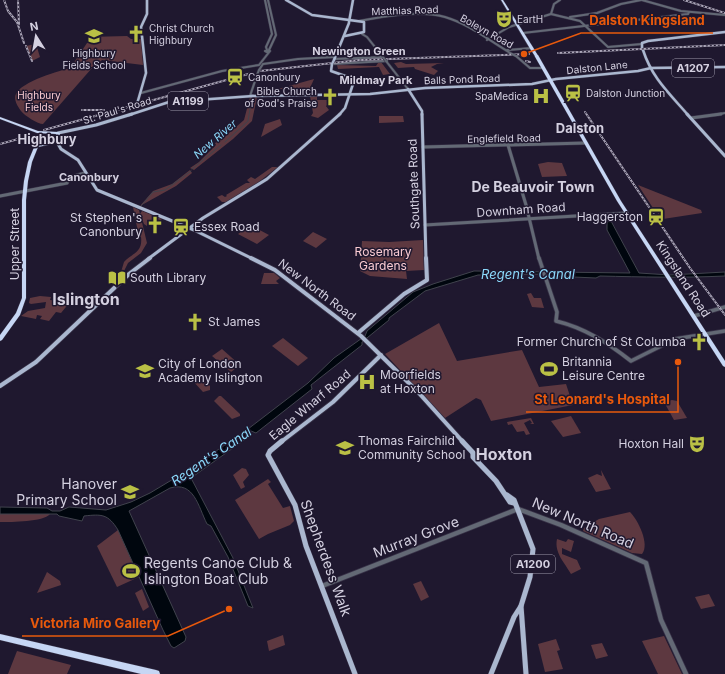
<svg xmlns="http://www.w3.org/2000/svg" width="725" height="674" font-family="Inter,sans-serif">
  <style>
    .green { fill: #5d3840 }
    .water { fill: #00060e; stroke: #40434d }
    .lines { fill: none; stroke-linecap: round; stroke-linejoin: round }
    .stream { stroke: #40434d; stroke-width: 1 }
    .minor-far3-casing { stroke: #383248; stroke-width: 3 }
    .minor-far2-casing { stroke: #383248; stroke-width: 4 }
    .minor-far1-casing { stroke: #383248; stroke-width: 5 }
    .minor-casing { stroke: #383248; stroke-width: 6 }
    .major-far3-casing { stroke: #383248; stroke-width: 3.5 }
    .major-far2-casing { stroke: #383248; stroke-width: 4 }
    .major-far1-casing { stroke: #383248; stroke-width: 5.5 }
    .major-casing { stroke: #383248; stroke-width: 6 }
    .highway-casing { stroke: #383248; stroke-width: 1 }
    .minor-far3 { stroke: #636975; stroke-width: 2 }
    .minor-far2 { stroke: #636975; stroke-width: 3 }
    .minor-far1 { stroke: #636975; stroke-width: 3.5 }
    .minor { stroke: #636975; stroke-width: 4.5 }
    .major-far3 { stroke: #aab7cf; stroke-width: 2.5 }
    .major-far2 { stroke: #aab7cf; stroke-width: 3 }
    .major-far1 { stroke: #aab7cf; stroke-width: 4 }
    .major { stroke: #aab7cf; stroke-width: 5 }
    .highway { fill: #c6d6f4; fill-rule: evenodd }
    .rail-casing { stroke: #aca7b9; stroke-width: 2 }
    .rail { stroke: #1f182f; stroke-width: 1; stroke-dasharray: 2; stroke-linecap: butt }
    .minor-bridge-casing { stroke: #383248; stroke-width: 3; stroke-linecap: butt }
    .major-bridge-casing { stroke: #383248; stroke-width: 3.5; stroke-linecap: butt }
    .highway-bridge-casing { stroke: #383248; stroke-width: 4; stroke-linecap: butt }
    .minor-bridge { stroke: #636975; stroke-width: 2 }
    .major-bridge { stroke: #aab7cf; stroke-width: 2.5 }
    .highway-bridge { stroke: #c6d6f4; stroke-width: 3 }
    .labels { text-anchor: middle; stroke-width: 3; stroke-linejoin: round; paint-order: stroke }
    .far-street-label { font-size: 10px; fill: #d4d0e0; stroke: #1f182f }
    .far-poi-label { font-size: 10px; fill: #d4d0e0; stroke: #1f182f; text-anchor: start }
    .far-park-label { font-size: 10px; fill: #facbd2; stroke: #1f182f }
    .far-neighbourhood-label { font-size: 11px; font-weight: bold; fill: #d4d0e0; stroke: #1f182f }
    .shield { fill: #1f182f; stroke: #9e99ab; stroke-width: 1 }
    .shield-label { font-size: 11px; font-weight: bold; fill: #d4d0e0 }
    .far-water-label { font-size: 11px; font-style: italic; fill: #8bd9fb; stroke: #1f182f }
    .street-label { font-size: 12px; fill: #d4d0e0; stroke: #1f182f }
    .poi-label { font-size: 12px; fill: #d4d0e0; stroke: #1f182f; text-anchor: start }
    .park-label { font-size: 12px; fill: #facbd2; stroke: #1f182f }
    .far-district-label { font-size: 13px; font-weight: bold; fill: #d4d0e0; stroke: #1f182f }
    .water-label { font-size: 13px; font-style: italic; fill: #8bd9fb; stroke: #1f182f }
    .quarter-label { font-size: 14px; font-weight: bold; fill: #d4d0e0; stroke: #1f182f }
    .near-poi-label { font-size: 14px; fill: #d4d0e0; stroke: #1f182f; text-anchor: end }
    .near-street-label { font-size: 14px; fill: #d4d0e0; stroke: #1f182f }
    .district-label { font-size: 16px; font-weight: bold; fill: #d4d0e0; stroke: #1f182f }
    .leader { fill: none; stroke: #e8590c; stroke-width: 1.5 }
    .callout-dot { fill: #e8590c; stroke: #1f182f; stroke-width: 1.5 }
    .callout-label { font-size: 13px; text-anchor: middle; font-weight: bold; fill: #e8590c; stroke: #1f182f; stroke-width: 3; stroke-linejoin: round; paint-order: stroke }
  </style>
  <rect width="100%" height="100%" fill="#1f182f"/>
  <g class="green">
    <path d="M127,36L131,39H141L143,65L102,60L94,67H71L89,40L87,39L88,37Z"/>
    <path d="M36,44L40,57L32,61L26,46Z"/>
    <path d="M381,62L390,74L383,75L379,67L338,69L337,65L376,66L378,63Z"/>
    <path d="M401,62L406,64L444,63L437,64L431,67L438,71L434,75L415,69L414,67L398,68L394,63Z"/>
    <path d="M72,68H92L43,124C38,124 25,116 21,111C18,107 13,99 16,94C21,82 60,70 72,68Z"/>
    <path d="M314,79L310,88L278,89Z"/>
    <path d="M317,95V100H331L332,102L326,106L329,110L318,118L311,116L313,113L310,96Z"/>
    <path d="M250,97H257L252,121L233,139L194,170L190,168L199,162L216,145L215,143L221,140L244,120Z"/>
    <path d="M379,116H403L404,122L379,123Z"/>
    <path d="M280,119L282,125L261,137L265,124Z"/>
    <path d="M548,162L562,163L567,176L542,177L538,164Z"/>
    <path d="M272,167H278L256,184L226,202H222L217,197L222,195L225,197L227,196L226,195L246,183H250L247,180L251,177L255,179Z"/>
    <path d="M190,170L192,173L176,186L140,206L153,191L172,184Z"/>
    <path d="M638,185L701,210L702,213L663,219L653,208Z"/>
    <path d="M133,207L139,210L147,243L141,253L128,263L123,273L121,272L124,262C132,253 143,253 141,237H139Z"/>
    <path d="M142,211L162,219L156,224L152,222L147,226L144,224L140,214Z"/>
    <path d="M250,225L269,235L257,244L238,234Z"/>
    <path d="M313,232L327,239L316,248L303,241Z"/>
    <path d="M423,240L424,270L406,271L407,279L370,276L360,271L362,241L389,242Z"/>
    <path d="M264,273H274L280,278L276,281L279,284H261Z"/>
    <path d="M531,293L534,298H541L544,308L532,307L527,294Z"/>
    <path d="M40,296L51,297L50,300L70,302L61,313L56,312L49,321L40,319L42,316L37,315L36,319L21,316L28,311L45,308L46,302L31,304L29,303L30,298Z"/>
    <path d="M439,323L457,361L522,350L539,387L566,384L573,405L491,421L481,400L476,398L445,418L385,354Z"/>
    <path d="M283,338L308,358L298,366L272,346Z"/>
    <path d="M222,349L240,365L231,372L212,356Z"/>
    <path d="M195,375H198L210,386V390L203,392L192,380V377Z"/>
    <path d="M219,396H221L240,414V416L232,419L214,401Z"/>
    <path d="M672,400L677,401L687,418L674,420L664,402Z"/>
    <path d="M571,416L581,433L563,437L551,421Z"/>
    <path d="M531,418L534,424H530L532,423L530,420L524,423L530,434L526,435L524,431L517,432L512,424L508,425L507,422Z"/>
    <path d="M242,468L246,469L249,475L243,482L245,487L241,489L233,475Z"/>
    <path d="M601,470L611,489L596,492L588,478L597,474L602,476Z"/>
    <path d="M268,479L271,482L268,484L283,508L290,506L294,521L290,525L268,534L259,539L235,500Z"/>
    <path d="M630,512C638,520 650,544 642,554L632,553L583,531L584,528L599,519Z"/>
    <path d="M0,514H50C43,522 12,522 0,522Z"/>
    <path d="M118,530L139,577L117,587L97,546Z"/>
    <path d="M557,539L566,542L568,539L574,541L571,552L562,548V554L577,560L581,569L571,574C565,563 554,553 557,539Z"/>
    <path d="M47,572L60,581L61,585L37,593Z"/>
    <path d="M421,581L429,597L421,601L413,584Z"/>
    <path d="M142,589L149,607L143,611L135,593Z"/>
    <path d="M709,594L715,606L701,609L695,597Z"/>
    <path d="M283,635L285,645L269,651L267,641Z"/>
    <path d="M664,636L682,674H658L642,641Z"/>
    <path d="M556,639L560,650L557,651L563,669L545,672L538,644Z"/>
    <path d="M602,643L608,656L596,659L591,645Z"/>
    <path d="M17,651L71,665L67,674H8Z"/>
  </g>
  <path class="water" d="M611,221L639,273L670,275L725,272V276C682,278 642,277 600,276L596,278L551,276L546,274L478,275L425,291L389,318V320L362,342V345L311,385L312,389L256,433L251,431L246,435L247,438L191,478L233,558L253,608L248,606L228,557L211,526L207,524C198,506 194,481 170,488L129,511L186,637L185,641L174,648L171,646L163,630L118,530C108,514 102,514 84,516L82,521L59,516L57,514H0V507L47,508L52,511H60L69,507L106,510L131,502L150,493L190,469L248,429L308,383L334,358L365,336L367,331L413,292L433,284L474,271L630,273L607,230V222Z"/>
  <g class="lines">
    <g class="stream">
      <path d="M225,142L248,121L252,97"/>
      <path d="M192,169L221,145"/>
      <path d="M141,206L153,192L165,190L191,171"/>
    </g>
    <g class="minor-far3-casing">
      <g id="minor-far3">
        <path d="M265,0L272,34L266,47L267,50"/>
        <path d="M268,0L276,35L269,50"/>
        <path d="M642,0L681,11L725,15"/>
        <path d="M551,14L580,21L608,47L642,44"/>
        <path d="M570,17L597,13L621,4L641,0"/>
        <path d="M359,21C385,16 419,10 445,17C469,24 490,41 512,54"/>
        <path d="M523,33L688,14L689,12"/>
        <path d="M362,34L367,37L383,57"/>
        <path d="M487,40L509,27L551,14L554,4L560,0"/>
        <path d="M507,50L532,48"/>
        <path d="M516,56L530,68H543"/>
        <path d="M334,59L383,57"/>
        <path d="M386,61L408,89"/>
        <path d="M332,64L387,61"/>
        <path d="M259,70L263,64L298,59L334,57"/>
        <path d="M141,93L222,71L259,65L270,51H265L267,52"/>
        <path d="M250,96L257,75"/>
        <path d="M714,115L725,113"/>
      </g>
    </g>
    <g class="minor-far2-casing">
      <g id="minor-far2">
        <path d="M691,118L721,114"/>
        <path d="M508,145L526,205L539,259"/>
        <path d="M423,147L586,143"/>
        <path d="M0,196L67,183L70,177L85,173"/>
        <path d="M425,225L627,213"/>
      </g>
    </g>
    <g class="minor-far1-casing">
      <g id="minor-far1">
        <path d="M539,258L557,312L556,321C585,328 608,343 631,361L675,339L725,331"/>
        <path d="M694,316L725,307"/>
      </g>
    </g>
    <g class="minor-casing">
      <path id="minor" d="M322,586L518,509L561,525L646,563L661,620L686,674"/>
    </g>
    <g class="major-far3-casing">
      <g id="major-far3">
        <path d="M286,0L312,15L364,22V32L345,36"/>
        <path d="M349,22L353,0"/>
        <path d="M642,49V43L648,41L725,32"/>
        <path d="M643,50C652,78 669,93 688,115"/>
        <path d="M334,60L349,23"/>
        <path d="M332,64L331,71L351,78L354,81L345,108L339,115"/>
        <path d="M650,68L725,67"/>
        <path d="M408,89L422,111V115"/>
        <path d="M251,96L370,94L425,88L532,84L556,79L638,71L651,68"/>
        <path d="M137,104L146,73L141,27L147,14V0"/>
        <path d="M129,115L169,102L253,96"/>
      </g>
    </g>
    <g class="major-far2-casing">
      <g id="major-far2">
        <path d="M422,114L426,259"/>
        <path d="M687,114L725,156"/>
        <path d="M58,133L96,125L132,114"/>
        <path d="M57,142L61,149L78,160L97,190L194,230L253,259"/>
        <path d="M148,259L203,218L267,179L340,114"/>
      </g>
    </g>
    <g class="major-far1-casing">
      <g id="major-far1">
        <path d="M251,258L275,270L361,336L418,392L463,442"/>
        <path d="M358,333L404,294L427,280L426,258"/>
        <path d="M0,386L36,362L129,274L150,258"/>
        <path d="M281,442L333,402L381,355"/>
      </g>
    </g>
    <g class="major-casing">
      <g id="major">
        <path d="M282,441L270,451L268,455L295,505L306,546L355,674"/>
        <path d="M462,441L476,456L478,461"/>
        <path d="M473,454V457L496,481L510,502L514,503"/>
        <path d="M507,495L514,500L533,549L530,577L521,606L526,674"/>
        <path d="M491,674L514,617L521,606"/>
      </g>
    </g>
    <g class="highway-casing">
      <g id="highway">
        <path d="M501,0H503L536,52L535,53L532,52Z"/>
        <path d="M535,54L538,55L621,201L725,361V367L723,366L617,201L534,55Z"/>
        <path d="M0,117L38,131L58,132L60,133L58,143L38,147L32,162L28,181L26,200V298L20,315L2,340L0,341V335L16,313L22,298V200L24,181L28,162L35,145L55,141L56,134L37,133L0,119Z"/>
        <path d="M0,634L156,670L159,671L160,674H141L0,640Z"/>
      </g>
    </g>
    <use href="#minor-far3" class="minor-far3"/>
    <use href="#minor-far2" class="minor-far2"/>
    <use href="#minor-far1" class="minor-far1"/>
    <use href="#minor" class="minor"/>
    <use href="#major-far3" class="major-far3"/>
    <use href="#major-far2" class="major-far2"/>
    <use href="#major-far1" class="major-far1"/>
    <use href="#major" class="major"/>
    <use href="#highway" class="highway"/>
    <g class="rail-casing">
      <g id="rail">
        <path d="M4,0L8,11L17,22L24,43"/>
        <path d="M18,0L19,24"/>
        <path d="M684,0L725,13"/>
        <path d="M26,46L32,61"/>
        <path d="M558,53L725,45"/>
        <path d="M526,61L530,62"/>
        <path d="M260,71L360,60L529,54"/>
        <path d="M82,110H104"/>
        <path d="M585,112L690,268L725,315"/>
        <path d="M44,130L252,73"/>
        <path d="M0,144L22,138"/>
      </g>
    </g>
    <use href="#rail" class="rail"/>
    <g class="minor-bridge-casing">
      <g id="minor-bridge">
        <path d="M512,54L516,56"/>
        <path d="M383,57L386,61"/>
        <path d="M257,75L259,70"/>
      </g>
    </g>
    <g class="major-bridge-casing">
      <g id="major-bridge">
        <path d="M332,64L334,60"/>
        <path d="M136,108L137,104"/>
      </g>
    </g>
    <g class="highway-bridge-casing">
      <path id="highway-bridge" d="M534,52L536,55"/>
    </g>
    <use href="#minor-bridge" class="minor-bridge"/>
    <use href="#major-bridge" class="major-bridge"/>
    <use href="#highway-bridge" class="highway-bridge"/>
  </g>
  <defs>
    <g id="theatre-bare" transform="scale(1.38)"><path d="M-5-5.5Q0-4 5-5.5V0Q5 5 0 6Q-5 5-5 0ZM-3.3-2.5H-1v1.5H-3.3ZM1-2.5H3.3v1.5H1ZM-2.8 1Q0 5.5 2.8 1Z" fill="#bac045" stroke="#1f182f" stroke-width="2.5" paint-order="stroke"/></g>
    <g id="church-bare" transform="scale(1.38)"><path d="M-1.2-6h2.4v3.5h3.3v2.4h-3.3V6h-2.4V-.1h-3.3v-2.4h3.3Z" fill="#bac045" stroke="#1f182f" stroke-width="2.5" paint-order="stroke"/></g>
    <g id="school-bare" transform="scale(1.38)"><path d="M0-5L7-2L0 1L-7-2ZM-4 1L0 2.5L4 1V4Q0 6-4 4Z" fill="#bac045" stroke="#1f182f" stroke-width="2.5" paint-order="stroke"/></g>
    <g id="station-bare" transform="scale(1.38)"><path d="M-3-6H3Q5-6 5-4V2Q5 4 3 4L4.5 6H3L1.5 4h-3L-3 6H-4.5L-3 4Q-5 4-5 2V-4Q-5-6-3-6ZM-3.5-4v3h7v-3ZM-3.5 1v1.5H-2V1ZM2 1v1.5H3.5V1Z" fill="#bac045" stroke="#1f182f" stroke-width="2.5" paint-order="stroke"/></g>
    <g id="hospital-bare" transform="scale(1.38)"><path d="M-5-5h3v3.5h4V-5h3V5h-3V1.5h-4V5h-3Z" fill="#bac045" stroke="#1f182f" stroke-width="2.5" paint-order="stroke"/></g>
    <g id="library-bare" transform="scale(1.38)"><path d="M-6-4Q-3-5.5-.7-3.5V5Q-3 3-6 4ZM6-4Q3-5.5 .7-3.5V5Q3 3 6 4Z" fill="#bac045" stroke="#1f182f" stroke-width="2.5" paint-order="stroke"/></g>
    <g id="stadium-bare" transform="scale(1.38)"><path d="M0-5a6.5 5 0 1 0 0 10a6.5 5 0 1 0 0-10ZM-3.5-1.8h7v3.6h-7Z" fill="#bac045" stroke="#1f182f" stroke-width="2.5" paint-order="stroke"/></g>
  </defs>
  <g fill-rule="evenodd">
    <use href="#theatre-bare" x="504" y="19"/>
    <use href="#church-bare" x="136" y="34"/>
    <use href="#school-bare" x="94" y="36"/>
    <use href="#station-bare" x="235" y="77"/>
    <use href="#station-bare" x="573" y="93"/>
    <use href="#hospital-bare" x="541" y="96"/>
    <use href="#church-bare" x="330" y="97"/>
    <use href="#station-bare" x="656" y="217"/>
    <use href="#church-bare" x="155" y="225"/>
    <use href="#station-bare" x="181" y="227"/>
    <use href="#library-bare" x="117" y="278"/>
    <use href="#church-bare" x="195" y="322"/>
    <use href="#church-bare" x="699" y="342"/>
    <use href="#stadium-bare" x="549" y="369"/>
    <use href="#school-bare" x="145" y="371"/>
    <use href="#hospital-bare" x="367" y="382"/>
    <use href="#theatre-bare" x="697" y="444"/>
    <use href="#school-bare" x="345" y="448"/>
    <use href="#school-bare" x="130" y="492"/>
    <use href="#stadium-bare" x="131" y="571"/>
  </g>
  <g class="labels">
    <g class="far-street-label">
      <text transform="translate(405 10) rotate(-2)" y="4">Matthias Road</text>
      <text transform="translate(487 31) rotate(29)" y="4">Boleyn Road</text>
      <text transform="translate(597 67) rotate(-6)" y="4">Dalston Lane</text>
      <text transform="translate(462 79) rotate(-2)" y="4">Balls Pond Road</text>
      <text transform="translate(117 110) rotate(-17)" y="4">St. Paul's Road</text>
      <text transform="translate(504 138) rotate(-1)" y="4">Englefield Road</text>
    </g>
    <g class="far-poi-label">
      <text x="517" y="23">EartH</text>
      <text x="149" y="32">Christ Church<tspan x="149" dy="12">Highbury</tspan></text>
      <text x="94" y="57" text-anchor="middle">Highbury<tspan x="94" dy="12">Fields School</tspan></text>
      <text x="248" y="81">Canonbury</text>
      <text x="317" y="95" text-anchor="end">Bible Church<tspan x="317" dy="12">of God's Praise</tspan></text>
      <text x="586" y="97">Dalston Junction</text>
      <text x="528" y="100" text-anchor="end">SpaMedica</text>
    </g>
    <g class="far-park-label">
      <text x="39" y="99">Highbury<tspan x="39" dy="12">Fields</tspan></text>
    </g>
    <g class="far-neighbourhood-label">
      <text x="359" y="55">Newington Green</text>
      <text x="376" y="84">Mildmay Park</text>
      <text x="89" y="181">Canonbury</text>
    </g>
    <g class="shield">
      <rect x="672" y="59" width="42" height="18" rx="3"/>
      <rect x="168" y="92" width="40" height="18" rx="3"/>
      <rect x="511" y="555" width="44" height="18" rx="3"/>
    </g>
    <g class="shield-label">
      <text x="693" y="72">A1207</text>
      <text x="188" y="105">A1199</text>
      <text x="533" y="568">A1200</text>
    </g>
    <g class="far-water-label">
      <text transform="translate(215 139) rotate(-41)" y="4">New River</text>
    </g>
    <g class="street-label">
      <text transform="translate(414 184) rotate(-92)" y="4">Southgate Road</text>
      <text transform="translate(521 210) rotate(-4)" y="4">Downham Road</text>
      <text transform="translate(15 244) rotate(-90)" y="4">Upper Street</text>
      <text transform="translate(683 279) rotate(57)" y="4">Kingsland Road</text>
      <text transform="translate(317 290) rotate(37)" y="4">New North Road</text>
      <text transform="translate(310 405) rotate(-40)" y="4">Eagle Wharf Road</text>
    </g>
    <g class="poi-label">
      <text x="643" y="221" text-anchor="end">Haggerston</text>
      <text x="142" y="222" text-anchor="end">St Stephen's<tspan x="142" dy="14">Canonbury</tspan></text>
      <text x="194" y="231">Essex Road</text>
      <text x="130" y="282">South Library</text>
      <text x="208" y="326">St James</text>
      <text x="686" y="346" text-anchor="end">Former Church of St Columba</text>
      <text x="562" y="366">Britannia<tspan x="562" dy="14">Leisure Centre</tspan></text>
      <text x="158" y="368">City of London<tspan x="158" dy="14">Academy Islington</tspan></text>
      <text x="380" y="379">Moorfields<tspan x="380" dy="14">at Hoxton</tspan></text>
      <text x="358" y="445">Thomas Fairchild<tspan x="358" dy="14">Community School</tspan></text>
      <text x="684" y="448" text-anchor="end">Hoxton Hall</text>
    </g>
    <g class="park-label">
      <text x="383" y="256">Rosemary<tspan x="383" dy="14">Gardens</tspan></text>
    </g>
    <g class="far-district-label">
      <text x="580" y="133">Dalston</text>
      <text x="47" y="144">Highbury</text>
    </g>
    <g class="water-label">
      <text x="528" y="279">Regent's Canal</text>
      <text transform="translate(211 456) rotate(-34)" y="5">Regent's Canal</text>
    </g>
    <g class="quarter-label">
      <text x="533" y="192">De Beauvoir Town</text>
    </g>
    <g class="near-poi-label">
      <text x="117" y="489">Hanover<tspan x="117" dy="16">Primary School</tspan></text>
      <text x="144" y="568" text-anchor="start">Regents Canoe Club &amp;<tspan x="144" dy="16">Islington Boat Club</tspan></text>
    </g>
    <g class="near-street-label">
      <text transform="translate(583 523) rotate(23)" y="5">New North Road</text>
      <text transform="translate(416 537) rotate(-21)" y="5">Murray Grove</text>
      <text transform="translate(326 558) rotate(70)" y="5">Shepherdess Walk</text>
    </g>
    <g class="district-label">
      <text x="86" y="305">Islington</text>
      <text x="504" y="460">Hoxton</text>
    </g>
  </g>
  <path class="leader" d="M524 54L581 33H713M678 362L678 412H526M229 609L168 636H22"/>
  <g class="callout-dot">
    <circle cx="524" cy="54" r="4"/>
    <circle cx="678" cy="362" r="4"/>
    <circle cx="229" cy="609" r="4"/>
  </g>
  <g class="callout-label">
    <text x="647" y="25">Dalston Kingsland</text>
    <text x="602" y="404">St Leonard's Hospital</text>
    <text x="95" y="628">Victoria Miro Gallery</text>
  </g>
  <g transform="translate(36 36) rotate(349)" stroke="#1f182f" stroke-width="3" paint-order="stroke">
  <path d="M0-3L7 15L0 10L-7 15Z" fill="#d4d0e0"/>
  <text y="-6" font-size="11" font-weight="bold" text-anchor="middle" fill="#d4d0e0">N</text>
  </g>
</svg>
